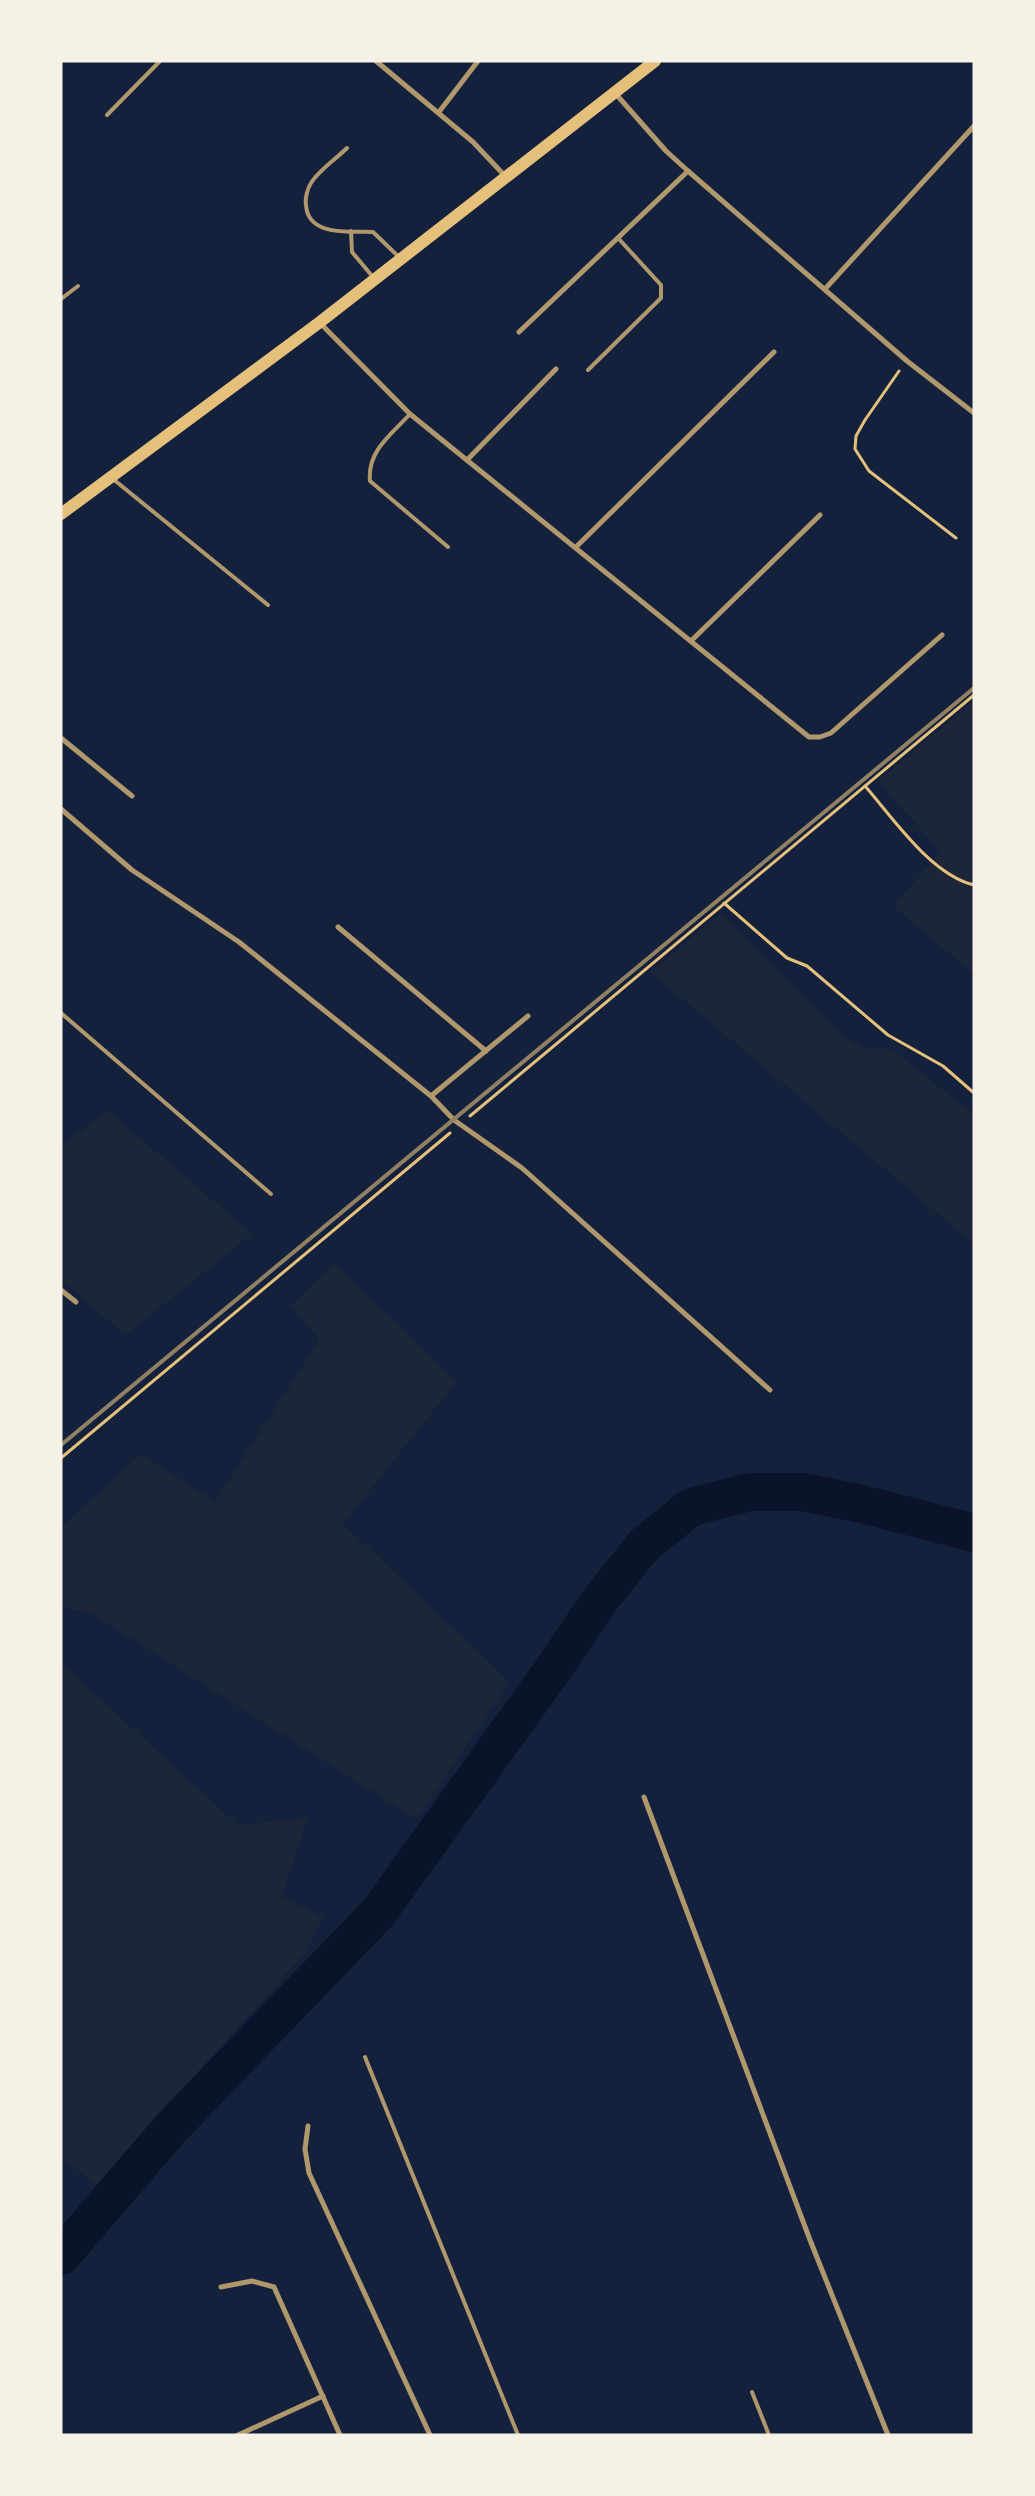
<svg xmlns="http://www.w3.org/2000/svg" width="1035" height="2496" font-family="Quicksand,sans-serif">
  <style>
    .green { fill: #1d2539 }
    .lines { fill: none; stroke-linecap: round; stroke-linejoin: round }
    .river { stroke: #0b132b; stroke-width: 38 }
    .path { stroke: #e5c07b; stroke-width: 3 }
    .service { stroke: #b1986c; stroke-width: 4 }
    .minor { stroke: #b1986c; stroke-width: 5 }
    .primary { stroke: #e5c07b; stroke-width: 12 }
    .rail { stroke: #918062; stroke-width: 4 }
  </style>
  <rect width="100%" height="100%" fill="#14213d"/>
  <g class="green">
    <path d="M974,701V974L893,906L941,852L878,781Z"/>
    <path d="M720,914L841,1035L866,1049H892L974,1115V1244L651,972Z"/>
    <path d="M108,1111L252,1234L125,1335L61,1279V1146Z"/>
    <path d="M335,1263L456,1382L343,1524L510,1682L416,1819L91,1613L61,1607V1527L141,1454L215,1502L320,1339L290,1306Z"/>
    <path d="M61,1663L238,1825L308,1818L282,1896L323,1917L306,1951L97,2185L61,2157Z"/>
  </g>
  <g class="lines">
    <path class="river" d="M61,2256L172,2127L378,1913L552,1671L600,1600L644,1545L691,1507L750,1492H803L858,1503L974,1533"/>
    <g class="path">
      <path d="M899,371L865,420L856,436L855,449L869,471L956,538"/>
      <path d="M865,786C893,818 931,875 974,885"/>
      <path d="M724,903L787,958L807,966L888,1035L943,1066L974,1093"/>
      <path d="M470,1116L974,695"/>
      <path d="M61,1458L450,1133"/>
    </g>
    <g class="service">
      <path d="M107,115L160,61"/>
      <path d="M347,148C336,159 319,170 311,183C307,189 305,199 306,205C308,237 350,231 373,232L400,258"/>
      <path d="M351,231L352,252L373,277"/>
      <path d="M61,299L78,286"/>
      <path d="M588,370L661,298V285L618,238"/>
      <path d="M410,414C391,435 367,451 370,481L448,547"/>
      <path d="M113,479L268,605"/>
      <path d="M61,1013L271,1194"/>
      <path d="M365,2057L518,2435"/>
      <path d="M752,2392L769,2435"/>
    </g>
    <g class="minor">
      <path d="M376,61L473,142L506,177"/>
      <path d="M615,93L666,151L688,171L907,361L974,413"/>
      <path d="M439,112L478,61"/>
      <path d="M825,289L974,126"/>
      <path d="M320,323L410,414L809,737H820L831,733L942,635"/>
      <path d="M519,332L688,171"/>
      <path d="M467,460L556,369"/>
      <path d="M576,547L774,352"/>
      <path d="M691,641L820,515"/>
      <path d="M61,738L132,796"/>
      <path d="M61,809L132,870L239,942L431,1096L454,1120L522,1168L770,1390"/>
      <path d="M338,927L486,1051"/>
      <path d="M431,1096L528,1016"/>
      <path d="M61,1290L76,1302"/>
      <path d="M644,1797L810,2240L888,2435"/>
      <path d="M308,2126L305,2149L309,2173L430,2435"/>
      <path d="M221,2287L252,2281L274,2287L340,2435"/>
      <path d="M238,2435L323,2396"/>
    </g>
    <path class="primary" d="M61,514L320,322L655,61"/>
    <path class="rail" d="M61,1445L974,688"/>
  </g>
  <rect width="1035" height="2496" fill="none" stroke="#f6f1e7" stroke-width="125"/>
</svg>
